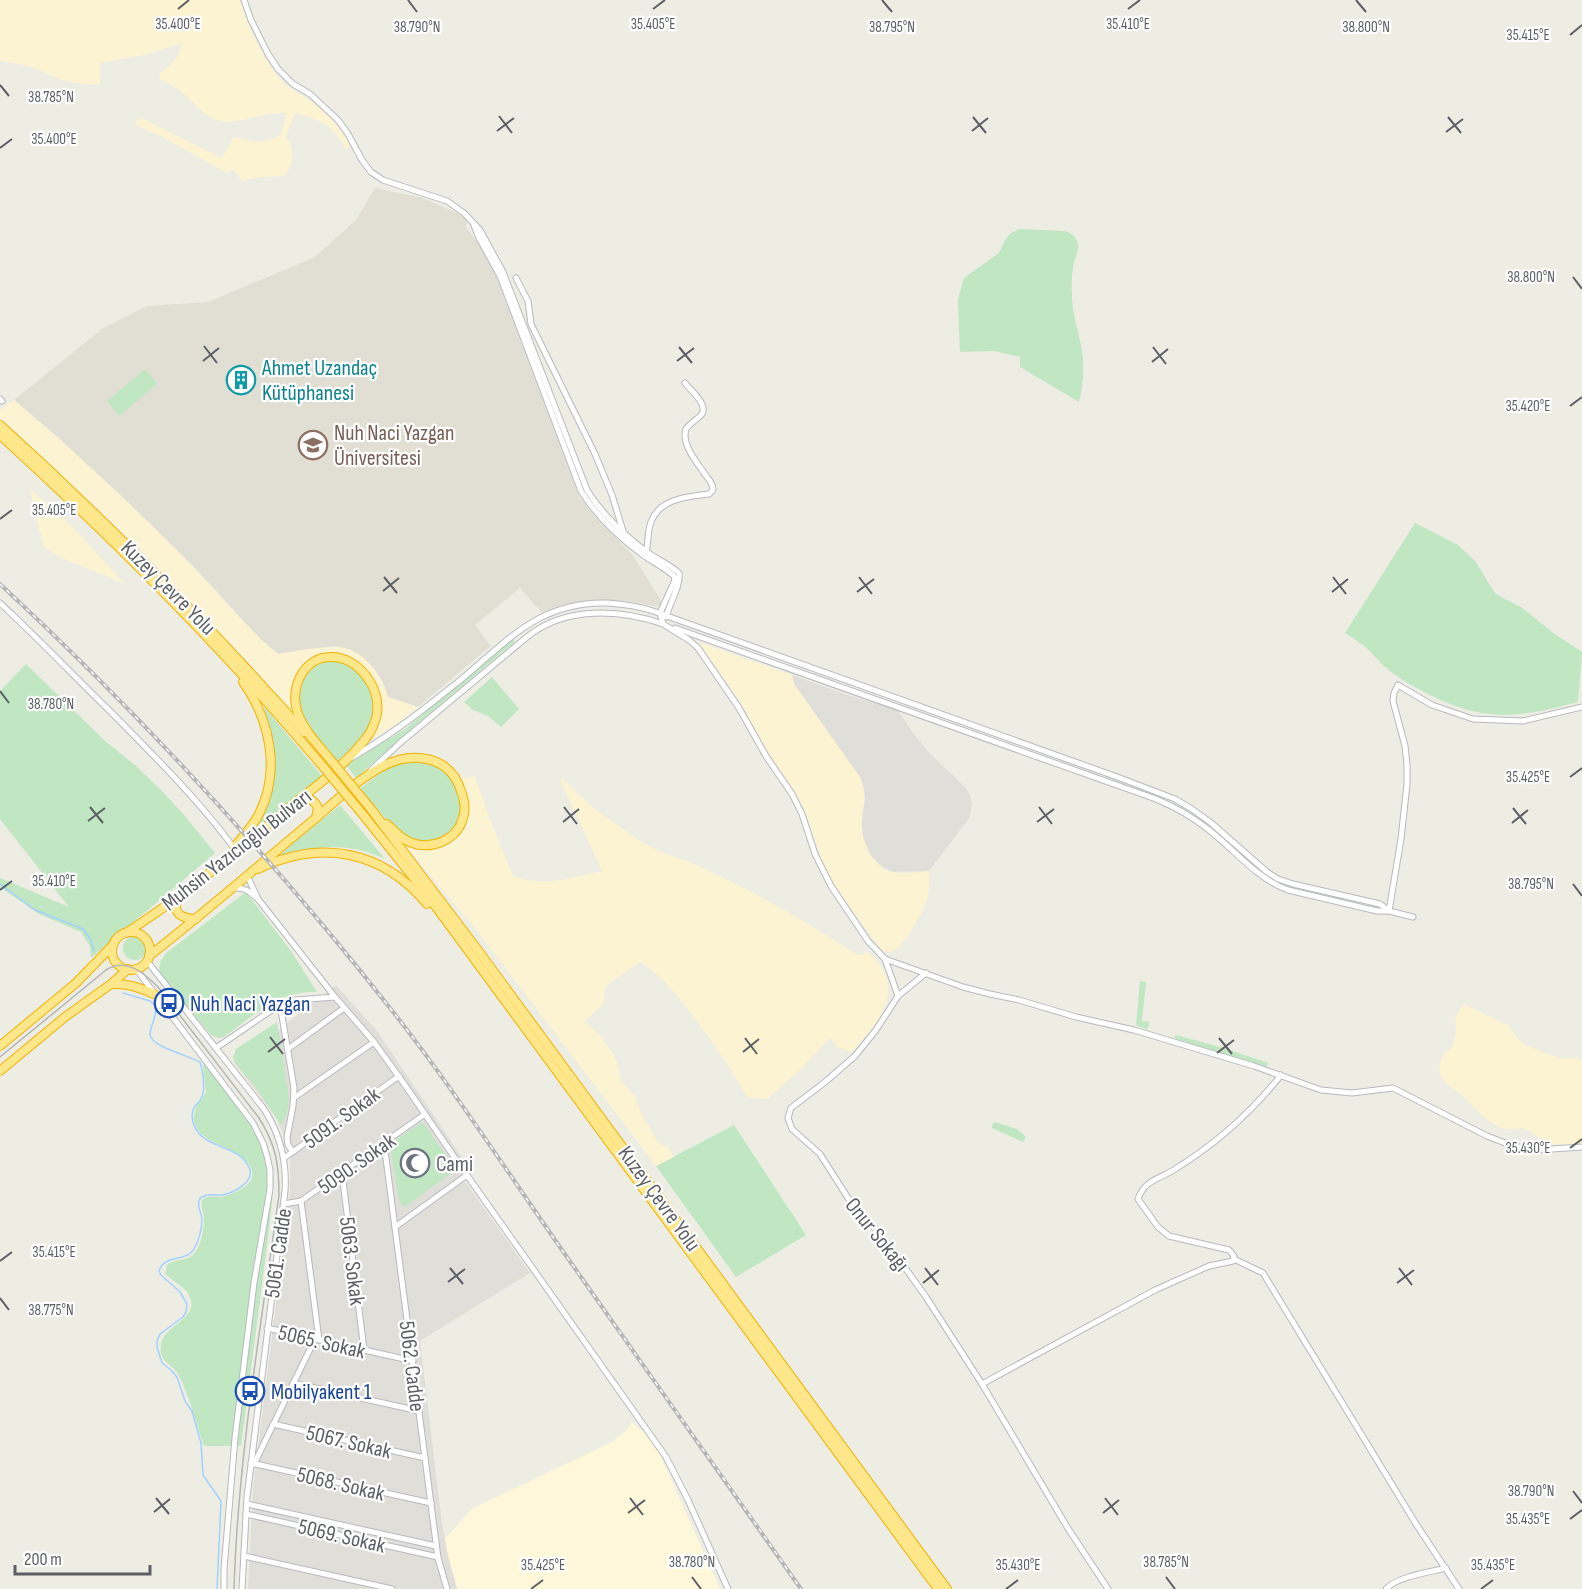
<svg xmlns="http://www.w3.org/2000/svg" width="1582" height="1589" font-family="'Sofia Sans Condensed',sans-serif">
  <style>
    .commercial { fill: #fef7d9 }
    .industrial { fill: #e0ded8 }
    .education { fill: #e1dfd4 }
    .green { fill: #c0e6c2 }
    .sand { fill: #fbf3d2 }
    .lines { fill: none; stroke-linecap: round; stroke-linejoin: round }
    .stream { stroke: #a3d2ff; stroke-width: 1.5 }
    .minor-casing { stroke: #b6b9be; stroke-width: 7 }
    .highway-casing { stroke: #f2b200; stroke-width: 10 }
    .minor { stroke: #fff; stroke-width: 5 }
    .highway { stroke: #fee68b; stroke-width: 8 }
    .tram { stroke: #b4b5b5; stroke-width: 1.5 }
    .rail-casing { stroke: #b4b5b5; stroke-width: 4 }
    .rail { stroke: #fff; stroke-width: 1.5; stroke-dasharray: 4.5; stroke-linecap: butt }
    .highway-bridge-casing { stroke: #f2b200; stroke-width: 10; stroke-linecap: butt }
    .highway-bridge { stroke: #fee68b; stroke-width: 8 }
    .ticks { fill: none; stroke: #5c5f64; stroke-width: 2 }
    .labels { text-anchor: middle; stroke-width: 4.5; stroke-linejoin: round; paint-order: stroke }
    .culture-label { font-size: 22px; fill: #0d838f; stroke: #fff; text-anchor: start }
    .education-label { font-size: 22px; fill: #785e54; stroke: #fff; text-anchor: start }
    .street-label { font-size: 22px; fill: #5c5f64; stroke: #fff }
    .transit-label { font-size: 22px; fill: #164399; stroke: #fff; text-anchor: start }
    .worship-label { font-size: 22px; fill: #5b616d; stroke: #fff; text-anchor: start }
    .ticks-label { font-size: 15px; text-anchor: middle; fill: #5c5f64; stroke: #fff; stroke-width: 4.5; stroke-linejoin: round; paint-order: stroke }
  </style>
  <rect width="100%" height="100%" fill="#eeede4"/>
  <path class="commercial" d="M632,1422L646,1434L657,1448L720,1589H457L444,1540L473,1508L612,1442L628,1429Z"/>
  <g class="industrial">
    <path d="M792,675L845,694L897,709L913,733L930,754L966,788L970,796L972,804L970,817L929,871L892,872L883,867L871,856L866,846L862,835V819L865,799L864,788L860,777L794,684Z"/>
    <path d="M336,985L377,1031L463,1159L466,1168L464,1180L530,1273L420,1341L442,1524L448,1556L457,1589H248L253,1487L290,1190V1155L282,1131L275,1116L235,1064Z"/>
  </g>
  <path class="education" d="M375,188L422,198L458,213L468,222L465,226L481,247L496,276L579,496L596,518L632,554L662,602L659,607L630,601L589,600L561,605L542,613L520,588L475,625L491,646L418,707L388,697L382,680L373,667L359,655L349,649L334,646L278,654L262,641L195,568L161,535L58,437L14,400L102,329L147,306L208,302L315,257L356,220Z"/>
  <g class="green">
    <path d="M1019,229L1065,231C1071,233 1076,237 1078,244C1079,251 1074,260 1073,267C1072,276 1071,286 1072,295C1072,312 1077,326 1080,341C1085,362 1084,382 1079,402L1020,367V357L994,351L960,352L958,299L964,278L999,253L1005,240L1010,234Z"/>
    <path d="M145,369L157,384L119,416L107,401Z"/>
    <path d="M1415,523L1458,545L1475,561L1495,593L1501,597L1521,607L1556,635L1582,652L1578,702C1518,718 1484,723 1426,693C1414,687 1402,680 1391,672C1382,665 1375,657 1368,649C1361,643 1353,638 1345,633Z"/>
    <path d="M513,639L515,642L411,729L356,778L346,765L405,729Z"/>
    <path d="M326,661L345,662L362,676L373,695L374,714L365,735L337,762C319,741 288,713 303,682C308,671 316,665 326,661Z"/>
    <path d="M26,664L105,741L135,765L162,791L184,815L215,853L91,958L90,946L81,932L39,914L0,887V878L69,907L0,819V691Z"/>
    <path d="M492,677L519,709L501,727L488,716L473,710L464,702Z"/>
    <path d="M265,708L323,777L255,832C278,795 281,749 263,710Z"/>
    <path d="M414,760L439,766L458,787L462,815L455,829L438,842L411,840L391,825L360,789C376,775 392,764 414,760Z"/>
    <path d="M340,805L385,859C342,840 317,846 274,859Z"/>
    <path d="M246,892L291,951L317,992C277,991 255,1015 224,1037L218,1038L211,1035L159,972L160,962L166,953Z"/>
    <circle cx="135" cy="948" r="12"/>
    <path d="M1140,981L1146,982L1142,1021L1149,1022V1026L1146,1029L1136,1025Z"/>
    <path d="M277,1022L289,1098L287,1113L281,1125L257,1089L235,1063L233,1058L236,1049Z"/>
    <path d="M1176,1035L1227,1049L1268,1063L1266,1068L1174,1038Z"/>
    <path d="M205,1057L262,1132L268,1148L273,1173L274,1182L269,1231L241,1446H204C197,1427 187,1386 176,1371C168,1361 159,1361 161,1345C163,1324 205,1318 187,1292C181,1285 172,1280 165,1274L167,1265C174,1259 186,1261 193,1255C201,1247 204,1229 204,1218C204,1211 200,1207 202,1200C208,1195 212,1197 219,1197C228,1196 242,1190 248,1184C252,1180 253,1176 252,1171C247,1143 182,1147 196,1108C198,1103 203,1097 206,1092L203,1068Z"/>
    <path d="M995,1122L1017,1129L1026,1137L1023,1142L992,1128V1125Z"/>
    <path d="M423,1123L454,1166V1171L406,1206L403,1207L399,1200L390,1146L392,1143L419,1124Z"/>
    <path d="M734,1125L806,1235L736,1277L656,1166Z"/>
  </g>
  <g class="sand">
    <path d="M0,0H240C248,27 266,67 287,86C294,92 303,95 311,101C327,113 341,128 351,145L346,149C331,123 322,121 295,113L286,136C295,150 295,163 284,176L260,177L242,181L233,169L227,173L161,136L135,125L139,117L222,158L234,137L259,142L280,136L287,113C264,111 240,126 217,120C203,116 195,103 184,94C177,88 169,83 160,80L159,82L160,73C171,65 180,58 182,43L149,54L100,63V84C75,87 55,77 34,68C24,64 11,63 0,61Z"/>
    <path d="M14,400C77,453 138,510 195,569C223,597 247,629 278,654C296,651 316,647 334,647C361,646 381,673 388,697L418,707L398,723L367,743C373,729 382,714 381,699C377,661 321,632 298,671C289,688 294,696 292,712L244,657L133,542L0,417V410Z"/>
    <path d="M30,489L71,525L125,584L62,558L44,547L35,513Z"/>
    <path d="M698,642L792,675L794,684L860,777C868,797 862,804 862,823C861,841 872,867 892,872C901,874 919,872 929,871C930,881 929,890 927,900C923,912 905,946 893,951C888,953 884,951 880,949L838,890L828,874L821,858L804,808L796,794L768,754L742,704Z"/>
    <path d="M475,776L489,817L513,876C542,887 572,878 602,871L560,780L562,778L593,808L640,841L661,852L697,865L748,890L795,916L858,955H863L867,951C909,988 881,1020 851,1052L838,1047L830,1038L797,1073L767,1099L747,1097C731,1068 712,1041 692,1015C677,995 662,976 640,962L607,985C603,992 606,999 603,1005L585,1021L600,1035L614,1055L617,1062L621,1081L634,1095L643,1117L658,1142L662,1145L667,1146L674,1157L656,1166L478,932L400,839L404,842H447L468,805L467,795L461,779Z"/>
    <path d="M1464,1004L1509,1026L1517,1038L1525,1045L1559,1058H1578L1582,1060V1143C1568,1146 1553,1147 1541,1139C1536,1136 1531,1131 1525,1129C1518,1127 1509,1130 1502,1128C1487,1122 1477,1111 1466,1099C1461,1093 1454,1090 1448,1085C1433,1073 1439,1055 1453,1046L1456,1031L1455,1018Z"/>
  </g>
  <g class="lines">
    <g class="stream">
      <path d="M0,884L35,910L83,929L91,940L94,951"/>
      <path d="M123,993L150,1001L155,1005C158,1016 151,1023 150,1034C149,1046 190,1056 200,1062C202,1068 205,1086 203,1093C201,1106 189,1103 193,1122C200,1151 242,1143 250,1170C253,1183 233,1193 222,1195C217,1196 210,1193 204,1196C193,1200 202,1213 202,1220C202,1228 199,1240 195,1247C188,1263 165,1253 159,1271L161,1275L180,1292L187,1304L186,1312L183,1317L160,1334L157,1341V1347L162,1363L171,1370L177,1377L185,1401L192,1411L201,1443L203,1475L221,1501L217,1589"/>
    </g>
    <g class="minor-casing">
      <g id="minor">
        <path d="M244,0L251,20L268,54L278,69L293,84L310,94L338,120L348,134L362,160L371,172L383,180L447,201L464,213L480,230L503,272L587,490C601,513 626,537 647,552C657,559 670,565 679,573C681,585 669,605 666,617"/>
        <path d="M474,225L479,238L500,276L581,491C596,515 620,538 643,555C653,562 665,568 674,576L675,580L660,613L663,624L689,640L698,648L739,708L766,756L792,794L802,814L815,854L831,886L868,941L885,959L963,987L990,994L1019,1000L1076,1017L1134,1030L1254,1066L1321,1090L1352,1093L1393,1088L1487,1136L1513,1146L1537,1150L1582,1147"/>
        <path d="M516,278L528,301L531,324L595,454L612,495L623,531"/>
        <path d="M0,399L2,401"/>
        <path d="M646,551C649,542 647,532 651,522C660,498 687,497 709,494L713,490C713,482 708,479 704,473C696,461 681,444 686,429C690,423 698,419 702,414C708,404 691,391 685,383"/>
        <path d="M0,603C38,638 74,676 111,712C154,756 198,799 234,848"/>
        <path d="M675,628L1156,799C1175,807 1193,817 1209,830C1236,851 1256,878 1288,890L1377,911H1389L1413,917"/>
        <path d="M353,757C366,749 380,741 392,732C415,717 436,699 458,682C507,642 538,601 608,603C623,604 638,606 653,611L1120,778L1175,799L1192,809L1210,822L1267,872L1278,879L1293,884L1380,904L1389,911"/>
        <path d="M371,770L400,743L527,637C565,606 620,609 663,624"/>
        <path d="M247,875L257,897"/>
        <path d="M234,888C245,887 250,892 258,899L335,997L374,1042L407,1088L459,1164L666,1457L688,1500L728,1589"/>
        <path d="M1389,911L1401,839L1407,784V765L1405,746L1393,701L1394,693L1398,685L1432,705L1473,719L1523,721L1582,707"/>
        <path d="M885,959L898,996"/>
        <path d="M147,961L264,1109C280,1134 287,1161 285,1191L247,1497L242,1589"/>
        <path d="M136,969L253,1123L263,1143L267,1156L270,1170V1189L254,1283L235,1438L224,1569V1589"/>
        <path d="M926,973L898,996L876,1030L855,1056L825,1082L791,1108L788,1118L792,1129L820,1154L848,1198L888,1244L926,1297L982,1384L1069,1530L1108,1589"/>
        <path d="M280,1004L294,1088L293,1106L287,1137L288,1145L293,1152"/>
        <path d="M216,1048L279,1005L295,1000L335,997"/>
        <path d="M288,1049L344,1008"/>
        <path d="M295,1097L374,1042"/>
        <path d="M384,1143L438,1558L447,1589"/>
        <path d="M284,1158L399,1076"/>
        <path d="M342,1173L364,1350"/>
        <path d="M301,1201L319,1340"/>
        <path d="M284,1204L301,1201L425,1114"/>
        <path d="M395,1227L467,1175"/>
        <path d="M1234,1259L1263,1273L1416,1524L1459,1589"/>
        <path d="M267,1328L413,1361"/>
        <path d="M293,1383L419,1411"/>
        <path d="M982,1384L1155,1290L1209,1266L1233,1261L1234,1256L1229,1250L1169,1236L1158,1227L1138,1199C1144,1181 1158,1179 1172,1171C1215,1145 1250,1114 1281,1075"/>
        <path d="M273,1424L425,1458"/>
        <path d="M251,1463L431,1503"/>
        <path d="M254,1464L315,1339"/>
        <path d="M247,1504L436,1546"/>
        <path d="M246,1514L438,1557"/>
        <path d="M244,1556L392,1589"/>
        <path d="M1386,1589C1396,1577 1430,1572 1446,1568"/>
      </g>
    </g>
    <g class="highway-casing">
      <g id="highway">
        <path d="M0,425C107,522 208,624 304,732"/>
        <path d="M0,435C113,538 221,646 320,763"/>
        <path d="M298,800C307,796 314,799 318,808L316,818"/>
        <path d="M371,809L480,953L947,1589"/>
        <path d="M364,816L425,892L938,1589"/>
        <path d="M234,848C242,837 253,826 259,814C281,771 270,720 243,682"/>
        <path d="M258,869C321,839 382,850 427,904"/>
        <path d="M177,898C173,914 180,918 196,919"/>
        <circle cx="131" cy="951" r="19"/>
        <path d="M126,933C145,920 164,908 182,894C217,868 251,839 285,811C313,788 344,767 366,738C372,731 375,723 377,714C381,688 359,657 331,657C302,657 289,690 298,714C304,730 318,745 329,758"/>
        <path d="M149,956C204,913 257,867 311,822C334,803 356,780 383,766C412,751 450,755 461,791C464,799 466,809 463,818C457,840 432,850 412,843C402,840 394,831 387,824"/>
        <path d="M112,984C128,983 140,988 154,994"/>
        <path d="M0,1046L76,983L113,945"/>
        <path d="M0,1071L65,1017L111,984L128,969"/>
      </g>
    </g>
    <use href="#minor" class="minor"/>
    <use href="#highway" class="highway"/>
    <path class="tram" d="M0,1057L106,970C126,957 144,973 158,987L259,1118C276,1145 279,1164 279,1195C261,1326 238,1457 234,1589"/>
    <g class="rail-casing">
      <path id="rail" d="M0,584C141,715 271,857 390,1008C458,1094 517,1187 581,1277C654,1381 728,1484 801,1589"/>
    </g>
    <use href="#rail" class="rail"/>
    <g class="highway-bridge-casing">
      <g id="highway-bridge">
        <path d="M329,758L371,809"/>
        <path d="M320,763L364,816"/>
      </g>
    </g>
    <use href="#highway-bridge" class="highway-bridge"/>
  </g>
  <path class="ticks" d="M408,0L417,12M882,0L892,12M1356,0L1366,12M178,9L189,0M653,9L665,0M1128,9L1140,0M1570,35L1582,25M0,85L9,96M499,116L512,133M973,117L986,133M1448,117L1461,133M497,131L514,118M972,131L988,118M1446,132L1463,119M0,148L12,139M1573,277L1582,289M204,346L217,363M679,347L692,363M1153,347L1166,364M203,361L219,348M677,361L694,348M1152,362L1168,349M1570,406L1582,397M0,519L12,510M384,577L397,593M859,577L872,594M1333,577L1346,594M383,591L399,578M857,592L874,579M1332,592L1348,579M0,691L9,703M1570,777L1582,768M90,807L103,823M564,807L577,824M1039,807L1052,824M1513,808L1526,824M88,821L105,808M563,822L579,809M1037,822L1054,809M1512,823L1528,810M1573,884L1582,896M0,890L12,881M270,1037L283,1054M745,1038L757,1054M1219,1038L1232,1054M268,1052L285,1039M743,1052L759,1039M1217,1053L1234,1040M1570,1148L1582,1139M0,1261L12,1252M450,1268L463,1284M925,1268L938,1285M1399,1268L1412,1285M448,1282L465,1269M923,1283L939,1270M1397,1283L1414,1270M0,1298L9,1310M1573,1491L1582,1503M156,1498L169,1514M630,1498L643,1515M1105,1498L1118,1515M154,1512L170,1499M628,1513L645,1500M1103,1513L1119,1500M1570,1519L1582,1510M692,1577L701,1589M1166,1577L1175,1589M531,1589L543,1580M1006,1589L1018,1580M1481,1589L1493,1580"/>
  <defs>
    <g id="building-ring" transform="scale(1.5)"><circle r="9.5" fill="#fff" stroke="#0f9aa8" stroke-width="1.5"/><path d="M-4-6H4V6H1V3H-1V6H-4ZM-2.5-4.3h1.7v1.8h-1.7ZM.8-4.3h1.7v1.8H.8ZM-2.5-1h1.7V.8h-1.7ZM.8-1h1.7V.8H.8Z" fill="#0f9aa8"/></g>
    <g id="university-ring" transform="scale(1.5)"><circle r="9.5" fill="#fff" stroke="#8d6e63" stroke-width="1.5"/><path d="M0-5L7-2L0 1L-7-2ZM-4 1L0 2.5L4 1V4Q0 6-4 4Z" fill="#8d6e63"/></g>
    <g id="bus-ring" transform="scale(1.5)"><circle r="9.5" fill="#fff" stroke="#1a4fb4" stroke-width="1.5"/><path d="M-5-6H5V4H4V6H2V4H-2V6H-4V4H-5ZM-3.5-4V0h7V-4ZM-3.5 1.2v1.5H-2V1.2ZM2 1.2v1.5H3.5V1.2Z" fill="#1a4fb4"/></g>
    <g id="mosque-ring" transform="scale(1.5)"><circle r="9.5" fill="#fff" stroke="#6b7280" stroke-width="1.5"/><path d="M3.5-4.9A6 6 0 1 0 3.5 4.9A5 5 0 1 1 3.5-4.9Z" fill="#6b7280"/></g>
  </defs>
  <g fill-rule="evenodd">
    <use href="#building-ring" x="241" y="380"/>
    <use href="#university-ring" x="313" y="445"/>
    <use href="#bus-ring" x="169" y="1003"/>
    <use href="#mosque-ring" x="415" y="1163"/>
    <use href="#bus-ring" x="250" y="1391"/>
  </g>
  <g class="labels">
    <g class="culture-label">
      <text x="262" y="375">Ahmet Uzandaç<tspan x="262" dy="25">Kütüphanesi</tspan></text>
    </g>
    <g class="education-label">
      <text x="334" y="440">Nuh Naci Yazgan<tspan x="334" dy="25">Üniversitesi</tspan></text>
    </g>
    <g class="street-label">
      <text transform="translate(169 587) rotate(45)" y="8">Kuzey Çevre Yolu</text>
      <text transform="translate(236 849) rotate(-38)" y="8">Muhsin Yazıcıoğlu Bulvarı</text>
      <text transform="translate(341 1117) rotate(-36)" y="8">5091. Sokak</text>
      <text transform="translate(356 1163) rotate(-35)" y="8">5090. Sokak</text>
      <text transform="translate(660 1198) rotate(54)" y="8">Kuzey Çevre Yolu</text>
      <text transform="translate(878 1234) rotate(51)" y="8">Onur Sokağı</text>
      <text transform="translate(277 1253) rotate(-82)" y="8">5061. Cadde</text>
      <text transform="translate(353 1261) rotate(83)" y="8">5063. Sokak</text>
      <text transform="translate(322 1341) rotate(13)" y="8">5065. Sokak</text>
      <text transform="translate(413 1366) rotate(83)" y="8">5062. Cadde</text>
      <text transform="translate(349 1441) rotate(13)" y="8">5067. Sokak</text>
      <text transform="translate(341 1483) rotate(13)" y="8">5068. Sokak</text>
      <text transform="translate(342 1535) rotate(13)" y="8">5069. Sokak</text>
    </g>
    <g class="transit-label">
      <text x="190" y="1011">Nuh Naci Yazgan</text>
      <text x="271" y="1399">Mobilyakent 1</text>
    </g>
    <g class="worship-label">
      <text x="436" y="1171">Cami</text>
    </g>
  </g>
  <g class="ticks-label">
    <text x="178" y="29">35.400°E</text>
    <text x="653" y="29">35.405°E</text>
    <text x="1128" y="29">35.410°E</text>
    <text x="417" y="32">38.790°N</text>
    <text x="892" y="32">38.795°N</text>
    <text x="1366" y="32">38.800°N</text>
    <text x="1528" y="40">35.415°E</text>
    <text x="51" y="102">38.785°N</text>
    <text x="54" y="144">35.400°E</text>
    <text x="1531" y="282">38.800°N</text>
    <text x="1528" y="411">35.420°E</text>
    <text x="54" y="515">35.405°E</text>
    <text x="51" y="709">38.780°N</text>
    <text x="1528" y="782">35.425°E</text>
    <text x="54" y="886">35.410°E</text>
    <text x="1531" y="889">38.795°N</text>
    <text x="1528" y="1153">35.430°E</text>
    <text x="54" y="1257">35.415°E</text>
    <text x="51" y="1315">38.775°N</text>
    <text x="1531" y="1496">38.790°N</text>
    <text x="1528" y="1524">35.435°E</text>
    <text x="692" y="1567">38.780°N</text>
    <text x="1166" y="1567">38.785°N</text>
    <text x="543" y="1570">35.425°E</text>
    <text x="1018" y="1570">35.430°E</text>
    <text x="1493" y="1570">35.435°E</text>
  </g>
  <path d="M15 1565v9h135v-9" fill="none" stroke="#5c5f64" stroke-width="3"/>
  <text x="24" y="1565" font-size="18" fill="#5c5f64" stroke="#ffffff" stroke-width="4.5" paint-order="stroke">200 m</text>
</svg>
